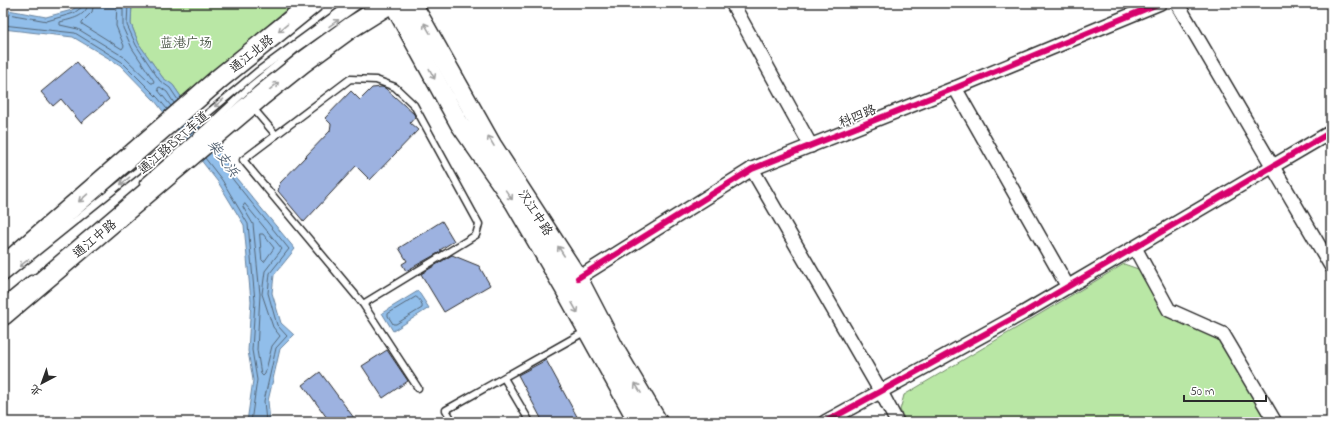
<svg xmlns="http://www.w3.org/2000/svg" width="1334" height="425" font-family="'Indie Flower','LXGW WenKai TC',sans-serif">
  <style>
    .green { fill: #b9e7a5; stroke: #728968 }
    .water { fill: #91beea; stroke: #68839e }
    .lines { fill: none; stroke-linecap: round; stroke-linejoin: round }
    .shore { stroke: #546677; stroke-width: 1 }
    .building { fill: #9db2e0; stroke: #2b2b2b }
    .lane-casing { stroke: #2b2b2b; stroke-width: 9 }
    .street-casing { stroke: #2b2b2b; stroke-width: 16 }
    .secondary-casing { stroke: #2b2b2b; stroke-width: 21 }
    .primary-casing { stroke: #2b2b2b; stroke-width: 23 }
    .lane { stroke: #fff; stroke-width: 6 }
    .street { stroke: #fff; stroke-width: 13 }
    .secondary { stroke: #fff; stroke-width: 18 }
    .primary { stroke: #fff; stroke-width: 20 }
    .cycleway-casing { stroke: #fff; stroke-width: 8 }
    .cycleway { stroke: #d6006c; stroke-width: 6 }
    .oneway { stroke: #a0a0a0 }
    .labels { text-anchor: middle; stroke-width: 3.5; stroke-linejoin: round; paint-order: stroke }
    .park-label { font-size: 13px; fill: #4e5a4a; stroke: #fff }
    .street-label { font-size: 13px; fill: #2b2b2b; stroke: #fff }
    .water-label { font-size: 14px; font-style: italic; fill: #4f5e6e; stroke: #fff }
  </style>
  <rect width="100%" height="100%" fill="#fff"/>
  <filter id="ink" filterUnits="userSpaceOnUse"><feTurbulence type="fractalNoise" baseFrequency=".025" numOctaves="2"/><feDisplacementMap in="SourceGraphic" scale="8" xChannelSelector="R" yChannelSelector="G"/><feConvolveMatrix kernelMatrix="1 2 1 2 8 2 1 2 1" color-interpolation-filters="sRGB"/></filter>
  <g filter="url(#ink)">
    <g class="green">
      <path d="M132,3H294L182,98L173,85L163,78L139,44L131,24Z"/>
      <path d="M1124,264L1141,270L1165,314L1219,338L1270,422H906L900,410L904,395Z"/>
    </g>
    <g class="water">
      <path d="M81,3H132L131,24L139,44L163,78L173,85L237,179L295,249L274,275L272,293L281,323L294,335L280,349L268,401L270,422H247L253,380L248,351L251,301L244,225L218,182L155,101L120,65L73,37L3,29V9L46,17L72,10Z"/>
      <path d="M418,291L429,308L393,331L382,313Z"/>
    </g>
    <g class="lines">
      <g class="shore">
        <path d="M88,3C87,17 71,19 60,22V25L78,29L124,57L151,83H153L154,81L132,48L123,28V3"/>
        <path d="M94,3L92,12L82,22V24L122,49L124,46L116,26L117,3"/>
        <path d="M128,3L127,25L136,45L160,81L170,88L178,100"/>
        <path d="M3,13L47,21L74,13L82,7L83,3"/>
        <path d="M3,25L75,33L122,62L158,98L167,109"/>
        <path d="M171,106L158,90V88L160,87L167,92L174,103"/>
        <path d="M213,151L234,181L289,249L270,273L268,293L277,325L287,336L276,348L264,401L266,422"/>
        <path d="M205,158L222,180L248,224L255,301L252,350L257,380L251,422"/>
        <path d="M245,204L282,249L265,271L262,294L273,327L280,336L272,346L265,374L263,376L261,374L257,350L260,294L253,224L243,207Z"/>
        <path d="M260,234H263L274,248L264,262L262,260Z"/>
        <path d="M416,297C419,298 423,304 422,308L396,324H393L388,316V314Z"/>
      </g>
    </g>
    <g class="building">
      <path d="M77,62L109,99L81,123L61,99L53,106L41,92Z"/>
      <path d="M382,87L385,88L414,114L415,117L410,123L418,130L370,180L356,166L304,222L278,191L280,183L330,131L331,124L325,118L351,91L360,100L372,88Z"/>
      <path d="M442,221L454,241L440,250L442,251L406,271L402,264L407,261L399,248Z"/>
      <path d="M452,255L479,266L490,285L444,312L421,274Z"/>
      <path d="M387,350L408,381L383,398L362,366Z"/>
      <path d="M546,360L580,422H543L518,375Z"/>
      <path d="M320,372L357,422H330L303,385Z"/>
    </g>
    <g class="lines">
      <g class="lane-casing">
        <g id="lane">
          <path d="M252,107L276,135"/>
          <path d="M143,183L207,127L252,85L296,49L361,3"/>
          <path d="M3,279L177,139L257,72L351,3"/>
          <path d="M3,302L31,279"/>
          <path d="M363,304L476,235L479,224L414,105L395,87L376,80L350,79L243,160L363,304L418,388"/>
          <path d="M504,378L530,422"/>
          <path d="M453,422L446,410L586,331"/>
        </g>
      </g>
      <g class="street-casing">
        <g id="street">
          <path d="M732,3L811,146"/>
          <path d="M1177,3L1331,266"/>
          <path d="M955,88L1068,287"/>
          <path d="M752,169L881,392L897,422"/>
          <path d="M1135,248L1169,310L1223,334L1275,422"/>
          <path d="M578,278L752,169L955,88L1160,3"/>
          <path d="M825,422L1023,313L1331,132"/>
        </g>
      </g>
      <g class="secondary-casing">
        <g id="secondary">
          <path d="M393,3L459,123L514,202L564,288L638,422"/>
          <path d="M412,3L492,145L578,278L617,353L658,422"/>
        </g>
      </g>
      <g class="primary-casing">
        <g id="primary">
          <path d="M3,267L220,78L313,3"/>
          <path d="M3,315L262,95L302,63L350,28L390,3"/>
        </g>
      </g>
      <use href="#lane" class="lane"/>
      <use href="#street" class="street"/>
      <use href="#secondary" class="secondary"/>
      <use href="#primary" class="primary"/>
      <g class="cycleway-casing">
        <g id="cycleway">
          <path d="M578,278L752,169L955,88L1160,3"/>
          <path d="M825,422L1023,313L1331,132"/>
        </g>
      </g>
      <use href="#cycleway" class="cycleway"/>
    </g>
    <defs><path id="oneway-shaft" d="M-6 0H5M1.5-3L5.5 0L1.5 3" fill="none" stroke-width="1.6" stroke-linecap="round" stroke-linejoin="round"/></defs>
    <g class="oneway">
      <use href="#oneway-shaft" transform="translate(334 23) rotate(-35)"/>
      <use href="#oneway-shaft" transform="translate(283 28) rotate(141)"/>
      <use href="#oneway-shaft" transform="translate(427 28) rotate(-120)"/>
      <use href="#oneway-shaft" transform="translate(432 74) rotate(62)"/>
      <use href="#oneway-shaft" transform="translate(274 86) rotate(-39)"/>
      <use href="#oneway-shaft" transform="translate(219 103) rotate(140)"/>
      <use href="#oneway-shaft" transform="translate(491 141) rotate(-120)"/>
      <use href="#oneway-shaft" transform="translate(125 181) rotate(141)"/>
      <use href="#oneway-shaft" transform="translate(509 195) rotate(55)"/>
      <use href="#oneway-shaft" transform="translate(83 198) rotate(139)"/>
      <use href="#oneway-shaft" transform="translate(561 251) rotate(-123)"/>
      <use href="#oneway-shaft" transform="translate(24 263) rotate(141)"/>
      <use href="#oneway-shaft" transform="translate(575 308) rotate(61)"/>
      <use href="#oneway-shaft" transform="translate(638 388) rotate(-121)"/>
    </g>
  </g>
  <g class="labels">
    <g class="park-label">
      <text x="186" y="47">蓝港广场</text>
    </g>
    <g class="street-label">
      <text transform="translate(251 53) rotate(-39)" y="5">通江北路</text>
      <text transform="translate(857 115) rotate(-22)" y="5">科四路</text>
      <text transform="translate(173 142) rotate(-41)" y="5">通江路BRT车道</text>
      <text transform="translate(536 212) rotate(57)" y="5">汉江中路</text>
      <text transform="translate(94 238) rotate(-40)" y="5">通江中路</text>
    </g>
    <g class="water-label">
      <text transform="translate(224 158) rotate(54)" y="5">柴支浜</text>
    </g>
  </g>
  <rect width="1334" height="425" fill="none" stroke="#fff" stroke-width="16"/>
  <rect x="8" y="8" width="1318" height="409" fill="none" stroke="#2b2b2b" stroke-width="1.5" filter="url(#ink)"/>
  <g transform="translate(42 383) rotate(221)" stroke="#ffffff" stroke-width="3" paint-order="stroke">
  <path d="M0-3L7 15L0 10L-7 15Z" fill="#2b2b2b"/>
  <text y="-6" font-size="11" font-weight="bold" text-anchor="middle" fill="#2b2b2b">北</text>
  </g>
  <path d="M1184 395v6h82v-6" fill="none" stroke="#2b2b2b" stroke-width="2"/>
  <text x="1190" y="395" font-size="12" fill="#2b2b2b" stroke="#ffffff" stroke-width="3" paint-order="stroke">50 m</text>
</svg>
